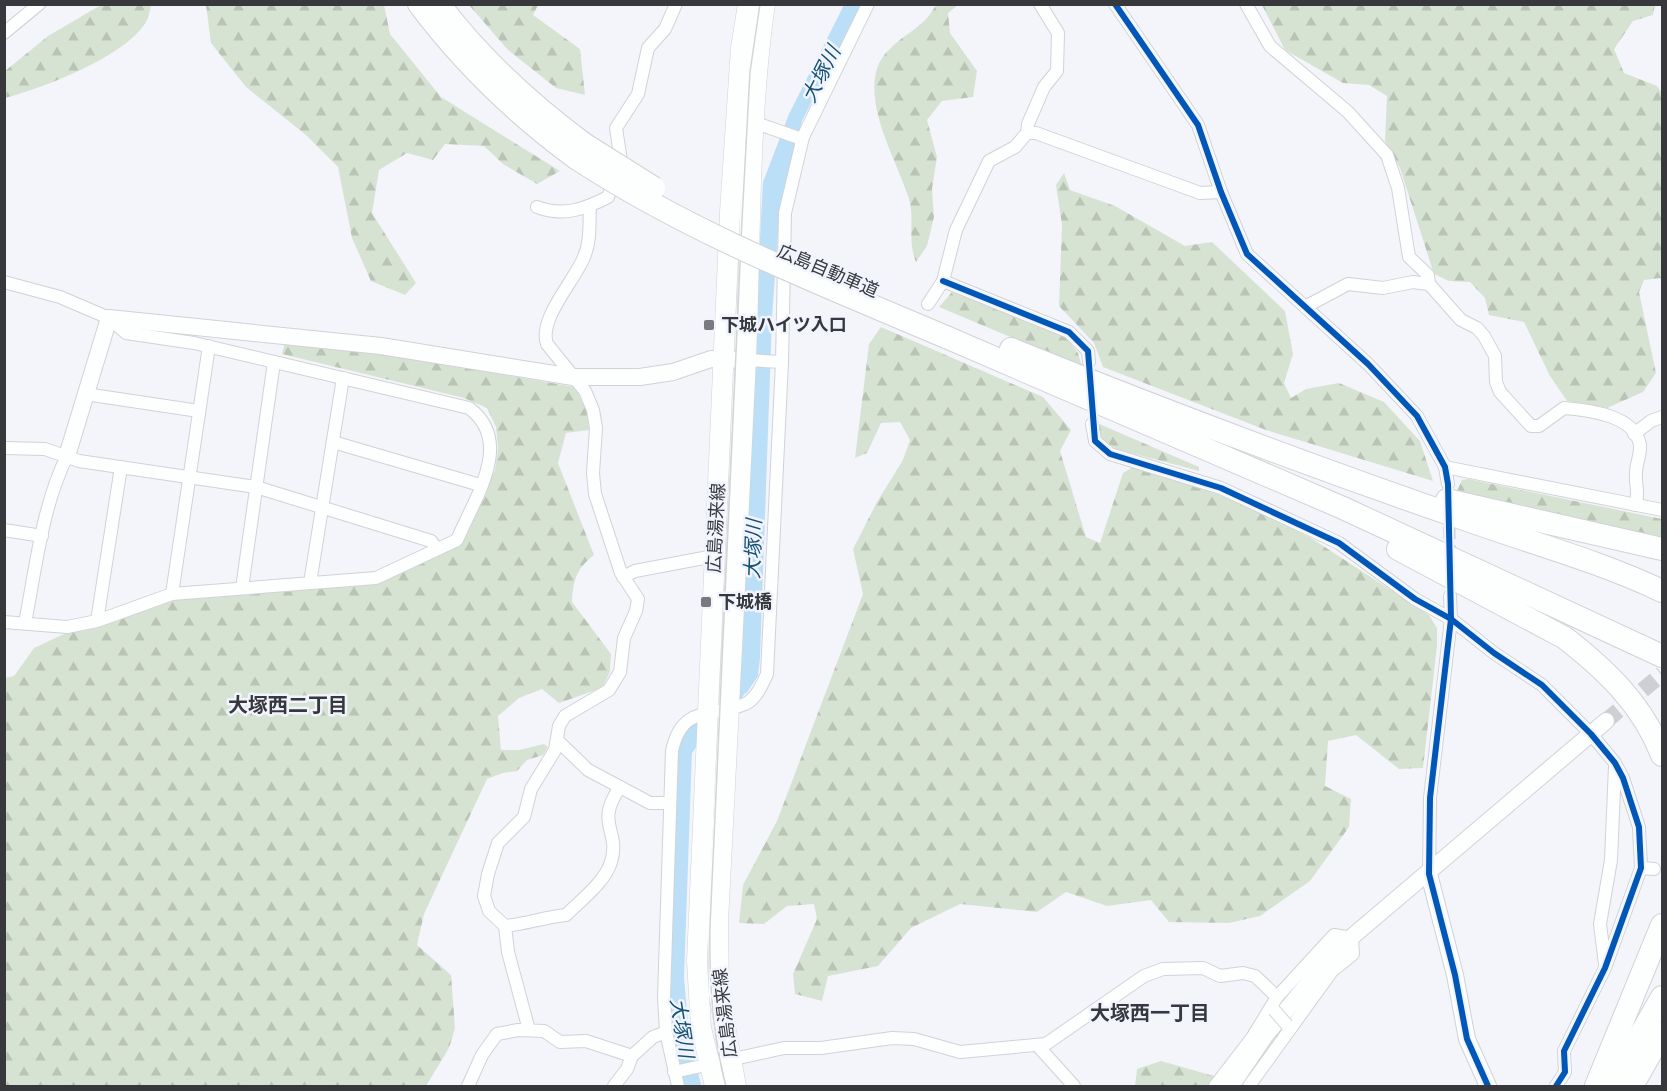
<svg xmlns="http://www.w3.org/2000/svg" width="1667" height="1091" font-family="Inter,'Noto Sans JP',sans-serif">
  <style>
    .forest { fill: url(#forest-firs) }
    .water { fill: #bbdff6 }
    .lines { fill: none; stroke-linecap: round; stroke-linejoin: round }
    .stream { stroke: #bbdff6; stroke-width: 3 }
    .river { stroke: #bbdff6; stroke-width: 18 }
    .street-tunnel { stroke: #cecfd5; stroke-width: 12; stroke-dasharray: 12 6; stroke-linecap: butt }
    .secondary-tunnel { stroke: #cecfd5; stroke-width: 16; stroke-dasharray: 16 8; stroke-linecap: butt }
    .street-casing { stroke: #d1d2d6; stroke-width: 14 }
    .secondary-casing { stroke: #d1d2d6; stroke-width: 18 }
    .primary-casing { stroke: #d1d2d6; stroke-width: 21 }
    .highway-casing { stroke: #d1d2d6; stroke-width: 24 }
    .street { stroke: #fdfefe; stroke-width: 12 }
    .secondary { stroke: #fdfefe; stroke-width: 16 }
    .primary { stroke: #fdfefe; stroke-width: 20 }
    .highway { stroke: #fdfefe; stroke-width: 22 }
    .tram { stroke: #d4d4d6; stroke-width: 1.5 }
    .street-bridge-casing { stroke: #d1d2d6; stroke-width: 14; stroke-linecap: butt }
    .highway-bridge-casing { stroke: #d1d2d6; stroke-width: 24; stroke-linecap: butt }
    .street-bridge { stroke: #fdfefe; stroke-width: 12 }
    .highway-bridge { stroke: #fdfefe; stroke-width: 22 }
    .cycleway-casing { stroke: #f1f4fe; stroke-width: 10 }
    .cycleway { stroke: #0057b8; stroke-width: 6 }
    .poi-dot { fill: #797a7f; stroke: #f1f4fe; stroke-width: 2 }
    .labels { text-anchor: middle; stroke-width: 5; stroke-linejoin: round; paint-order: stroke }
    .street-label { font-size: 18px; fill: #37383c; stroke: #f1f4fe }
    .poi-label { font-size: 18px; font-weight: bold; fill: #37383c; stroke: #f1f4fe; text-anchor: start }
    .water-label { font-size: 20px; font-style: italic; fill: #155271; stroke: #f1f4fe }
    .neighbourhood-label { font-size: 20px; font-weight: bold; fill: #37383c; stroke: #f1f4fe }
  </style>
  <defs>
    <pattern id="forest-firs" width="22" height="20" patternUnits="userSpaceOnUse" patternTransform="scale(1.5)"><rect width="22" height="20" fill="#d7e3d2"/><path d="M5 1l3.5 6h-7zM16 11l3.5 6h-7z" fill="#b9c4b5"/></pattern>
  </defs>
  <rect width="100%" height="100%" fill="#f4f5fb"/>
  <g class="forest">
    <path d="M101,5H151C150,10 149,17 146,22C125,57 43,88 5,98V71L48,36Z"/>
    <path d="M206,5H384L390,34L441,97L560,171L537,184L503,164L484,146L445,144L433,160L407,153L379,170L372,213L416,283L405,295L371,281L352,238L338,167L306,135L246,87L211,43Z"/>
    <path d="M469,5H538L533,15L580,49L585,95L556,88L508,50Z"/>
    <path d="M936,5H958L948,13L950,33L977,71L973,97L942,101L927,120L937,157L932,189L934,217L927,246L916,262C907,241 915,219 909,199C897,161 867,113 876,72C882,48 906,37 922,23C928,18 932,11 936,5Z"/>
    <path d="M1262,5H1655L1653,15L1633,21L1614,49L1624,73L1657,86L1662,93V280L1660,278L1644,280L1639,292L1656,373L1643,392L1607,408L1567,401L1550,376L1524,322L1489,315L1485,298L1470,282L1449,281L1434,274L1400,168L1385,141L1387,96L1369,85L1343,83L1285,50Z"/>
    <path d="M1064,173L1070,190L1115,206L1185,246L1212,242L1285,311L1293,354L1284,383L1291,398L1306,389L1339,383L1384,402L1420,441L1433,481L1266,430L1103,367L1094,343L1059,306L1062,225L1056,185Z"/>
    <path d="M952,292H960L1065,336L1078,353L1082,367L939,307Z"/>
    <path d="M881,327L1043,397L1071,430L1060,451L1086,537L1100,543L1123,473L1135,466L1217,491L1311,538L1429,615L1437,628V646L1423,768L1399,769L1356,735L1328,741L1325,786L1351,799L1349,827L1310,881L1260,916L1229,923L1169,922L1151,900L1107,906L1066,892L1037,912L960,904L911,928L878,966L828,976L822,1001L795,994L793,974L817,919L814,904L787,906L764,924L739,923L743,885L777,821L863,594L853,549L877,502L903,460L910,440L900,422L881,423L867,453L855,458L869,344Z"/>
    <path d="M285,342L355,349L575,387L587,412L589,430L566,433L558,463L594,555C576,569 573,581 572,602L611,654L610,672L602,688L559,703L542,689L519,698L498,716L501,750H519L544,744L548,747L543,755L527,760L517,771L503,773L487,779L424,914L417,945L451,975L455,1028L449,1048L426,1086H5V678L14,676L34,648L66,633L172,599L376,583L460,542L495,470L498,448L496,427L487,408L464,398L282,354Z"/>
    <path d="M1097,423L1199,467V471L1116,449L1101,438Z"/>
    <path d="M1468,479L1662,519V538L1457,491L1462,480Z"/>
    <path d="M1161,1061L1235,1082L1243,1086H1135L1137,1069Z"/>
  </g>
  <path class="water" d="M844,5H861L802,121L780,205L772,318L760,658L758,676L746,694L737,668L763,182L789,114Z"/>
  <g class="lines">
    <path class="stream" d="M30,19L47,4"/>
    <path class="river" d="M692,1086L680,1034L675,978L683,751C699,721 747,694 749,661"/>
    <path class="street-tunnel" d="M1449,509L1450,561"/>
    <path class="secondary-tunnel" d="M1606,721L1662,674"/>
    <g class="street-casing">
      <g id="street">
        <path d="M1115,4L1198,125L1221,192L1247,254L1368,364L1417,416L1445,467L1448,484"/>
        <path d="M1246,4L1270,46L1348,112L1387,155L1398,188L1409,257L1428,275L1429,284"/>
        <path d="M4,33L39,4"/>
        <path d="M750,121L799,138L803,137"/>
        <path d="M1027,133L1028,124L1044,87L1057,71L1058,33L1040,4"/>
        <path d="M537,207C563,217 585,209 608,197L621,161L616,128L638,94L648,48L665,29L676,4"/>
        <path d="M943,281L1069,332L1088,351L1089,362"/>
        <path d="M4,282L60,297L109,318L126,333L194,343L469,408C515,442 474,499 457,540L376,578L172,594L97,621L67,627L4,622"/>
        <path d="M928,304L943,281L956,230L989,161L1015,147L1027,133H1036L1200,193L1221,192"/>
        <path d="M1305,307L1348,284L1383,288L1413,282L1429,284L1461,320L1477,328L1484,336L1495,356L1496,382L1500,392L1531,426H1539L1564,408C1588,410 1635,415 1640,445C1641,454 1636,463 1636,473C1635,485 1639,489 1636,505"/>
        <path d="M746,360L782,362"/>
        <path d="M85,394L199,411"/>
        <path d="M1092,424L1095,441L1110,454L1221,488L1339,543L1415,599L1451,619L1494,653L1542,685L1591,734L1615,763L1623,778L1639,827L1641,868L1605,968L1564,1051L1565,1072L1556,1086"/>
        <path d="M1634,434L1651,421L1662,417"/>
        <path d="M333,442L480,485"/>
        <path d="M4,448L45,449L79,461L256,487L431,541L437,549"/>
        <path d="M1445,467L1662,510"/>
        <path d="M4,530L42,536"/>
        <path d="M623,577L635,571L714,556"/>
        <path d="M310,583L343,378"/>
        <path d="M242,588L274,362"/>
        <path d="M172,594L209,346"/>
        <path d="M97,621L121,467"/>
        <path d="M25,623C36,567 42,507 67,456"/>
        <path d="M557,740L588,770L650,803H670"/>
        <path d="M1641,868L1654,869"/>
        <path d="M1429,874L1430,798L1451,619L1450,596"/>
        <path d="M505,926C526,924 545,917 566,915C581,900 605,882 611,862C621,830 594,825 620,787"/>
        <path d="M1605,964L1600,924L1611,860L1615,766"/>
        <path d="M529,1030L508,952L505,926L489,911L484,896L488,874L498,843L524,817L531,789L555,750L559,726L565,716L609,690L620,672L624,638L636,611L638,599L621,573L595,494L593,473L596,428L593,410L585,391L547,344C538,319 575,280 584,257C591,241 589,223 590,206"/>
        <path d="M1037,1045L1074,1086"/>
        <path d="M674,1072L784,1048H821L892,1038L914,1039L960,1052L1046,1044L1144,976L1163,969L1203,968L1220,976L1243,973L1255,976L1277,997"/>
        <path d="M468,1086L482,1055L497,1034L518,1030L544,1031L560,1042L586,1041L632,1056L653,1037L666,1032"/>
        <path d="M614,1086L627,1069L632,1056"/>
        <path d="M678,1086L666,1032L664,997L672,751C682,704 711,718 745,704C756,699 762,685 767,674L782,362L785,213L803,137L868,4"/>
        <path d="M1215,1086L1252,1038L1277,997L1334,935L1352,938L1353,954L1332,971L1249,1086"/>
      </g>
    </g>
    <g class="secondary-casing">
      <g id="secondary">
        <path d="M67,456L109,318L381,346L573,377H640L673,372L711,359L746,360"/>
        <path d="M1429,874L1455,975L1467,1039L1488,1086"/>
        <path d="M1231,1086L1265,1036L1334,952L1606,721"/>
      </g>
    </g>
    <g class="primary-casing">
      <g id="primary">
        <path d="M715,1086L701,1028L697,961L730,212L741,48L748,4"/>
        <path d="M736,1086L719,994L718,922C727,734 738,547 746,359C751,241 748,121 765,4"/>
      </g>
    </g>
    <g class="highway-casing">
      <g id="highway">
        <path d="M419,4C464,64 516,114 576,158"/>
        <path d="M439,4C480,58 530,104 584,144"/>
        <path d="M946,337L1343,508L1662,656"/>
        <path d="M1011,349C1162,410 1316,468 1470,521C1535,544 1601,562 1662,591"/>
        <path d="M1447,500L1662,549"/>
        <path d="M1398,549L1565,638C1606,670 1643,705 1662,755"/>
        <path d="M1596,1086L1662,925"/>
        <path d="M1611,1086L1662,997"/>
        <path d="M1632,1086L1662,1033"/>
      </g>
    </g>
    <use href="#street" class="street"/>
    <use href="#secondary" class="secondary"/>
    <use href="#primary" class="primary"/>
    <use href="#highway" class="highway"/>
    <path class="tram" d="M726,1086C712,1035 709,980 710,926L742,220L750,72L760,4"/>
    <g class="street-bridge-casing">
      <path id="street-bridge" d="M1274,1010L1287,1025"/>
    </g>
    <g class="highway-bridge-casing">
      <g id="highway-bridge">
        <path d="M584,144L654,188"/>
        <path d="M576,158C692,234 819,283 946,337"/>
      </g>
    </g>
    <use href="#street-bridge" class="street-bridge"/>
    <use href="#highway-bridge" class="highway-bridge"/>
    <g class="cycleway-casing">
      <g id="cycleway">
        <path d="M1115,4L1198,125L1221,192L1247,254L1368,364L1417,416L1445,467L1448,484L1451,619L1430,798L1429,874L1455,975L1467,1039L1488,1086"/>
        <path d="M943,281L1069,332L1088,351L1095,441L1110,454L1221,488L1339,543L1415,599L1451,619L1494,653L1542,685L1591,734L1615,763L1623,778L1639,827L1641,868L1605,968L1564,1051L1565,1072L1556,1086"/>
      </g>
    </g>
    <use href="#cycleway" class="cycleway"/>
  </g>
  <g class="poi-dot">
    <rect x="703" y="319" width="12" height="12" rx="3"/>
    <rect x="700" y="596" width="12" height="12" rx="3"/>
  </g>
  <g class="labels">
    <g class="street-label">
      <text transform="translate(828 271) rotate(23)" y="6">広島自動車道</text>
      <text transform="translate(716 528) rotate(-87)" y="6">広島湯来線</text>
      <text transform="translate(725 1013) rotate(-97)" y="6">広島湯来線</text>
    </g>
    <g class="poi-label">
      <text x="721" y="331">下城ハイツ入口</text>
      <text x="718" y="608">下城橋</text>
    </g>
    <g class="water-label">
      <text transform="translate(821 74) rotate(-63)" y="7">大塚川</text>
      <text transform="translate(753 549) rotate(-88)" y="7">大塚川</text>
      <text transform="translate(682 1028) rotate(81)" y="7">大塚川</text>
    </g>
    <g class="neighbourhood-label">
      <text x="288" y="712">大塚西二丁目</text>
      <text x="1150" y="1020">大塚西一丁目</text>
    </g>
  </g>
  <rect width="1667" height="1091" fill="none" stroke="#37383c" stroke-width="12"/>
</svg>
